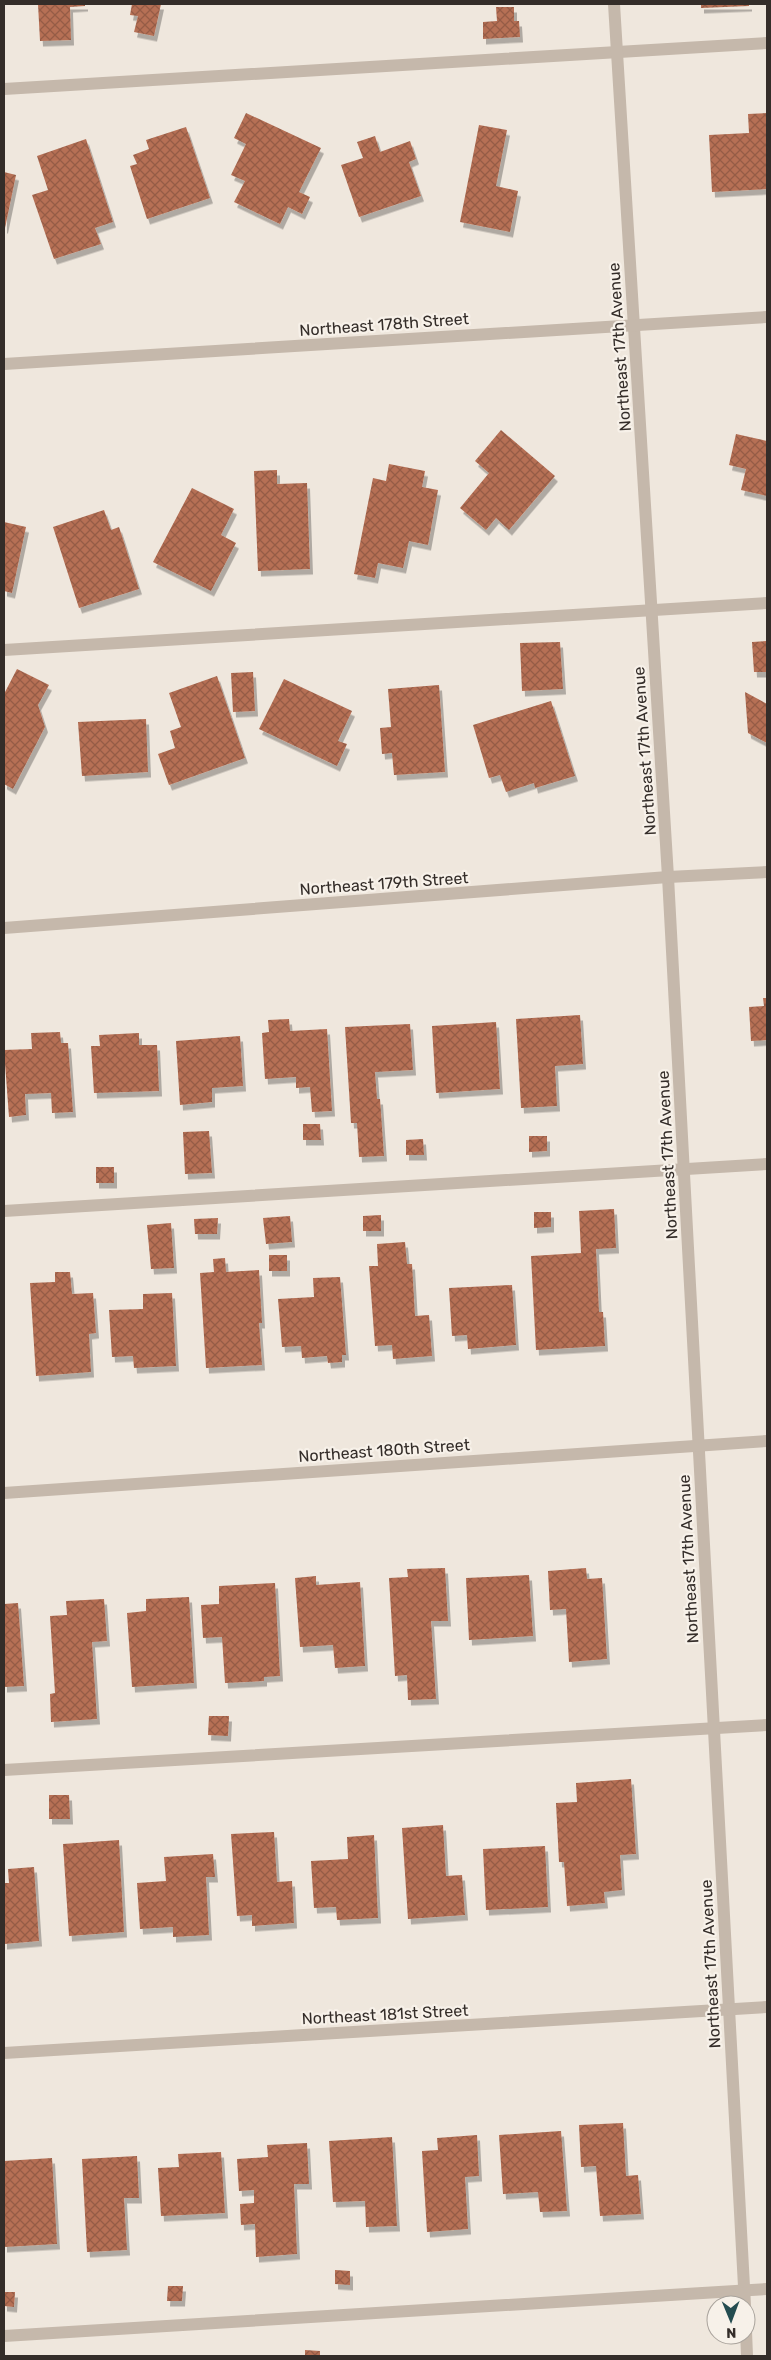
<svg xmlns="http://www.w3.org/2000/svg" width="771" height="2360" font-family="Rubik,sans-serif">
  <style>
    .building { fill: url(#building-cross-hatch); filter: url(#shadow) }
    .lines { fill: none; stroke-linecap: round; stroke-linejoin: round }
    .lane { stroke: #c5b8ab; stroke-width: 12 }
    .street { stroke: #c5b8ab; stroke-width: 12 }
    .labels { text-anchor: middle; stroke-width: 4.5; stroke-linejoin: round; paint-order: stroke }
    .street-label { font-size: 16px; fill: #342d29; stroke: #f7f1e9 }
  </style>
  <defs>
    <pattern id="building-cross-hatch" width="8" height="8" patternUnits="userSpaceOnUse" patternTransform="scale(1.25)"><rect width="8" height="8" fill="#b66f54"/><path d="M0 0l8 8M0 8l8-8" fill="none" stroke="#955c46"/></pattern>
    <filter id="shadow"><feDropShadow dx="3" dy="5.5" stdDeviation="0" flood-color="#0004"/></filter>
  </defs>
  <rect width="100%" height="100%" fill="#efe7dd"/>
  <g class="building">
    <path d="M38,4H85V6L70,7L71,40L40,41Z"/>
    <path d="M132,4H161L154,36L134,32L138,16L130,15Z"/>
    <path d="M701,4H749V6L701,8Z"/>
    <path d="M496,7H514V21H519L520,37L483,39V22L497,21Z"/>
    <path d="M246,113L321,148L299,192L310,197L302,214L288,207L280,224L234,202L245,181L231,175L246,144L234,138Z"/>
    <path d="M767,113V189L712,192L709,135L749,133L748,114Z"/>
    <path d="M479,125L507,130L496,186L518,191L510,232L460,222Z"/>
    <path d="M186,127L210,198L147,219L130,166L137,164L133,155L149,149L146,140Z"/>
    <path d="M375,136L380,152L410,141L416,159L409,162L421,196L359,217L341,165L363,158L357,142Z"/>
    <path d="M86,139L113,222L95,228L101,244L54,259L32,195L48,190L37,156Z"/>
    <path d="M4,172L16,175L5,228H4Z"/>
    <path d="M501,430L555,476L509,530L496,518L486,530L460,508L489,473L475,461Z"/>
    <path d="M736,434L767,441V496L741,490L746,469L729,465Z"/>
    <path d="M389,464L425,471L422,487L438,490L428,545L409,541L403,568L378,563L375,578L354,574L373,478L386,481Z"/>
    <path d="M277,470V484L307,483L310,569L258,571L254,471Z"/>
    <path d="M192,488L234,509L221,535L236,543L211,591L153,562Z"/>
    <path d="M104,510L111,530L119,527L139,589L79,608L53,527Z"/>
    <path d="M4,522L26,527L12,593L4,591Z"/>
    <path d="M767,641V672H754L752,642Z"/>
    <path d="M560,642L563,689L522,691L520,643Z"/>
    <path d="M17,669L49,685L38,705L45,727L13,789L4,784V694Z"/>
    <path d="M253,672L255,711L233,712L231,673Z"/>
    <path d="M217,676L245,758L169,785L158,754L175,748L170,731L181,727L169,693Z"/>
    <path d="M284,679L352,711L338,741L347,744L337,766L259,729Z"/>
    <path d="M439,685L445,772L394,775L392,753L382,754L380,728L391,727L388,689Z"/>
    <path d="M745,692L767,704V743L748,733Z"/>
    <path d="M551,701L575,776L535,788L534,783L506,792L500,775L489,778L473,725Z"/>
    <path d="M146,719L148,772L82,776L78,722Z"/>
    <path d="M763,998H767V1040L751,1041L749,1007L764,1006Z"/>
    <path d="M580,1015L583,1064L555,1066L557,1106L521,1108L516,1019Z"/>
    <path d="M289,1019L290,1031L327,1029L332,1111L312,1112L310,1087L296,1088V1077L265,1079L262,1033L269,1032L268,1020Z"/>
    <path d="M496,1022L500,1089L436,1093L432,1026Z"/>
    <path d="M410,1024L413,1070L375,1072L377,1099H380L384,1156L359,1157L357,1123H351L345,1027Z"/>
    <path d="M60,1032L61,1043H68L73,1112L52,1113L51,1093L25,1094L26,1115L9,1117L4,1050L32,1049L31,1033Z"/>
    <path d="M139,1033V1045H157L159,1091L94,1093L91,1046H100L99,1035Z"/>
    <path d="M240,1036L243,1086L212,1088V1102L180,1105L176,1041Z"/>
    <path d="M303,1124H320L321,1140H303Z"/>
    <path d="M209,1131L212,1173L185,1174L183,1132Z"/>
    <path d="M529,1136H547V1151L529,1152Z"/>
    <path d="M423,1139L424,1155H406V1140Z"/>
    <rect x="96" y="1167" width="18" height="16"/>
    <path d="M614,1209L616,1248L596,1249L599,1312H603L605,1346L536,1350L531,1256L581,1253L579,1211Z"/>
    <path d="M534,1212H551V1227L534,1228Z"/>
    <path d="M381,1215V1231H363V1216Z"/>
    <path d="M290,1216L292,1242L266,1244L263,1218Z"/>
    <path d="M218,1218L217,1234H195L194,1219Z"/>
    <path d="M171,1223L174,1268L151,1269L147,1225Z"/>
    <path d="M405,1242L407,1264H412L415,1316L429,1315L432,1356L393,1359L392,1345L375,1346L369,1266H378L377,1244Z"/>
    <rect x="269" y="1255" width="18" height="16"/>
    <path d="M225,1258L226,1272L259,1270L262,1323H259L262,1365L206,1368L200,1273L214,1272L213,1259Z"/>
    <path d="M55,1272H70L72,1294L93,1293L96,1333L89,1334L91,1372L36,1376L30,1283L55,1282Z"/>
    <path d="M340,1277L346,1355H342V1362L328,1363L327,1356L302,1358L301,1346L282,1347L278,1299L314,1297L313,1278Z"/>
    <path d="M512,1285L516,1345L468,1349L467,1335L452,1336L449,1288Z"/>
    <path d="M172,1293L176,1366L134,1368L133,1356L112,1357L109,1310L143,1309V1294Z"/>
    <path d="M445,1568L448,1621H431L436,1699L408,1700L407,1675L395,1676L389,1578L408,1577L407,1569Z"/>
    <path d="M586,1568L587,1579L602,1578L607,1659L569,1662L566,1609L550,1610L548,1571Z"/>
    <path d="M529,1575L533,1636L469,1640L466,1578Z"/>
    <path d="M316,1576V1585L360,1582L365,1666L335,1668L333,1645L300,1647L295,1578Z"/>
    <path d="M275,1583L280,1676L264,1677V1681L225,1683L222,1637L203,1638L201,1605L219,1604V1586Z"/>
    <path d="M189,1597L194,1683L132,1687L127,1613L146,1611V1599Z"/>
    <path d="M104,1599L107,1641L92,1642L97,1719L51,1722L50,1694L55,1693L50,1616L67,1615L66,1601Z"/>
    <path d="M18,1603L24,1686L4,1687V1604Z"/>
    <path d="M209,1716H229L228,1736L208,1735Z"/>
    <path d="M631,1779L636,1854L620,1855L622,1890L604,1892L605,1903L567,1906L564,1862H559L556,1803L577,1802L576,1783Z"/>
    <path d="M49,1795H69L70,1819H49Z"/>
    <path d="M443,1825L446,1876L462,1875L465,1915L408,1919L402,1828Z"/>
    <path d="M274,1832L277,1882L292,1881L294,1923L252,1926V1915L237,1916L231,1834Z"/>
    <path d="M374,1835L378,1918L337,1920L336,1907L314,1908L311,1861L348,1859L347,1837Z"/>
    <path d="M119,1840L124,1932L69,1936L63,1844Z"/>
    <path d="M545,1846L548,1907L486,1910L483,1849Z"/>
    <path d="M213,1854L215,1877H206L209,1935L173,1937V1927L140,1929L137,1883L166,1881L164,1857Z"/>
    <path d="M34,1867L39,1941L4,1944V1883H9L8,1869Z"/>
    <path d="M623,2123L626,2176L638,2175L641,2214L600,2216L596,2166L581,2167L579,2125Z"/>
    <path d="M561,2131L567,2211L540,2212L538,2192L503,2194L499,2135Z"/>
    <path d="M477,2135L479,2176L465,2177L468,2229L427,2232L422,2151L438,2150L437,2138Z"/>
    <path d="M392,2137L397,2226L366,2227L365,2201L333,2202L329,2141Z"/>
    <path d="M307,2143L309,2184H294L297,2254L256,2257L255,2224L241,2225L240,2204L254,2203V2190L239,2191L237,2159L268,2157L267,2145Z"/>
    <path d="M221,2152L225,2213L161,2216L158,2168L179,2167L178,2154Z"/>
    <path d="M137,2156L139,2198H124L127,2250L87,2252L82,2159Z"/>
    <path d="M52,2158L57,2244L4,2247V2161Z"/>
    <path d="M335,2270L350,2271V2285L335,2284Z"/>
    <path d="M168,2286H183L182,2301H167Z"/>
    <path d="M4,2292H15L14,2307L4,2306Z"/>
    <path d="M305,2350L320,2351V2356H305Z"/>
  </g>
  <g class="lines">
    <g class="lane">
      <path d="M4,89L767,43"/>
      <path d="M4,650L767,603"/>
      <path d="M4,1211L767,1164"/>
      <path d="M4,1770L767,1725"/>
      <path d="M4,2336L767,2289"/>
    </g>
    <g class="street">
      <path d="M614,4L668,877L745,2305"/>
      <path d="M4,364L767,317"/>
      <path d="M4,928L668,877L767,872"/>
      <path d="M4,1493L767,1441"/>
      <path d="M4,2053L767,2007"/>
      <path d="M746,2331L747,2356"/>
    </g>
  </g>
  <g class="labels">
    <g class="street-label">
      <text transform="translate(384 324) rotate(-4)" y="6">Northeast 178th Street</text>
      <text transform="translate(619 347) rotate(-94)" y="6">Northeast 17th Avenue</text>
      <text transform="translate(644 751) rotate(-94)" y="6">Northeast 17th Avenue</text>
      <text transform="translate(384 883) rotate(-4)" y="6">Northeast 179th Street</text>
      <text transform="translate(667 1155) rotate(-93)" y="6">Northeast 17th Avenue</text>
      <text transform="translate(384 1450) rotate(-4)" y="6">Northeast 180th Street</text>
      <text transform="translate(688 1559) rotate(-93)" y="6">Northeast 17th Avenue</text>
      <text transform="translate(710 1964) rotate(-93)" y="6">Northeast 17th Avenue</text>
      <text transform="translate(385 2014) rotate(-3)" y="6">Northeast 181st Street</text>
    </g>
  </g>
  <rect width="771" height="2360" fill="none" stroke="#342d29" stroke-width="10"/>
  <g transform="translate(731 2320) rotate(179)"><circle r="24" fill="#f7f1e9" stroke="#a9a39c"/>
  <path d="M0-4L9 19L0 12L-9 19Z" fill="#244c50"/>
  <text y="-8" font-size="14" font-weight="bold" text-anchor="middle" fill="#342d29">N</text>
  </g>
</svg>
